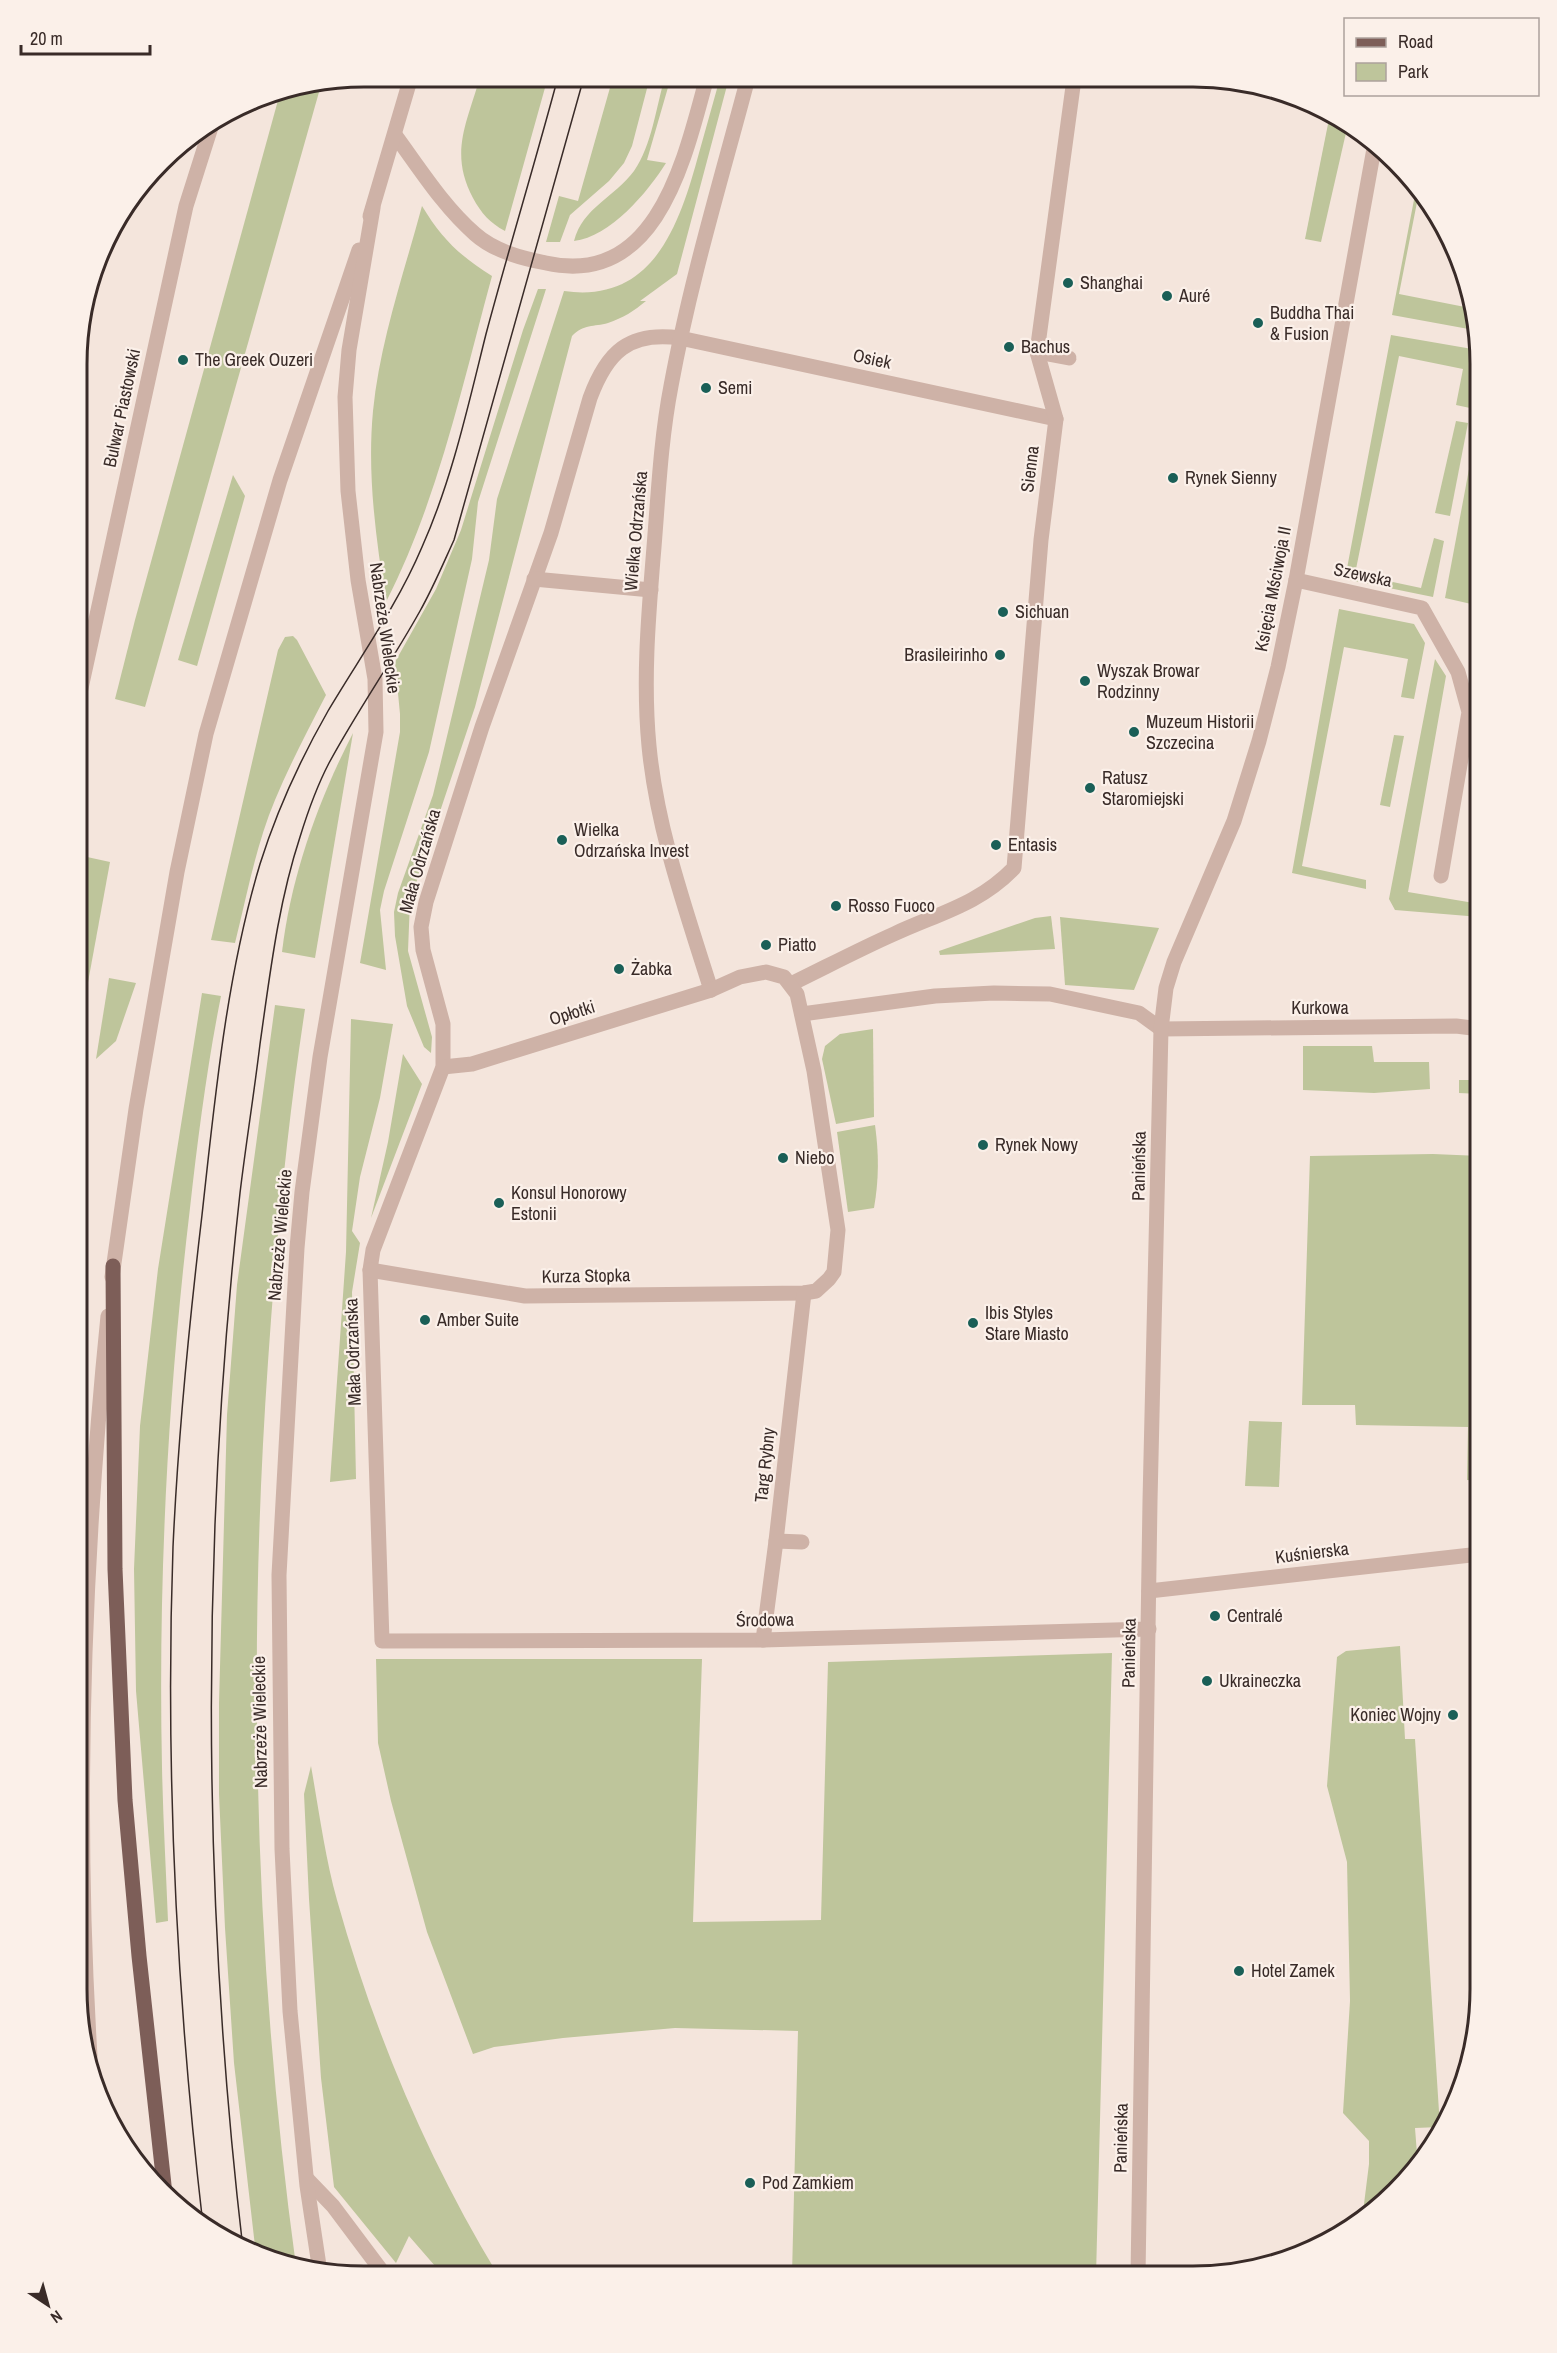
<svg xmlns="http://www.w3.org/2000/svg" width="1557" height="2353" font-family="'Archivo Narrow',sans-serif">
  <style>
    .green { fill: #bec59b }
    .lines { fill: none; stroke-linecap: round; stroke-linejoin: round }
    .minor { stroke: #ceb2a7; stroke-width: 15 }
    .major { stroke: #7d5e58; stroke-width: 15 }
    .tram { stroke: #392b28; stroke-width: 1.5 }
    .poi-dot { fill: #1a5f57; stroke: #fbf0e9; stroke-width: 2 }
    .labels { text-anchor: middle; stroke-width: 4.5; stroke-linejoin: round; paint-order: stroke }
    .poi-label { font-size: 18px; fill: #392b28; stroke: #fbf0e9; text-anchor: start }
    .street-label { font-size: 18px; fill: #392b28; stroke: #fbf0e9 }
    .rim { fill: none; stroke: #392b28; stroke-width: 3 }
  </style>
  <rect width="100%" height="100%" fill="#f4e5dc"/>
  <g class="green">
    <path d="M480,77H548L505,231C490,223 481,213 473,198C449,153 467,123 480,77Z"/>
    <path d="M613,77H650L632,146L624,163L609,181L570,215L560,242H546L559,196L578,201Z"/>
    <path d="M665,77H671L647,160L666,163C648,192 610,237 574,241C583,207 614,198 634,171C652,145 656,107 665,77Z"/>
    <path d="M720,78H729L677,274L640,301H646C634,311 623,318 608,323C594,327 583,324 572,336L475,707L410,901L408,951L432,1037L431,1053L424,1047L407,1006L395,936L394,912L398,893L433,795L489,560L497,499L564,291C654,304 680,223 699,153C706,128 713,103 720,78Z"/>
    <path d="M321,85L145,707L115,699L135,620L280,93Z"/>
    <path d="M1330,114L1348,124L1321,242L1305,239Z"/>
    <path d="M1417,184L1420,187L1399,294L1465,307L1467,296L1474,330L1392,315Z"/>
    <path d="M422,206C442,239 460,256 492,276C462,386 438,500 386,602C376,539 367,475 373,411C380,341 404,273 422,206Z"/>
    <path d="M538,289H546L478,502L472,559L429,752L384,891L380,910L386,970L360,963L400,732V714L395,662L436,589L461,530L523,330Z"/>
    <path d="M1391,335L1478,350V353L1470,408L1456,405L1463,369L1399,356L1355,574L1421,588L1434,538L1444,541L1433,597L1345,579Z"/>
    <path d="M1480,410V606L1445,598Z"/>
    <path d="M1456,421L1468,423L1450,516L1435,513Z"/>
    <path d="M233,475L245,496L197,666L178,660Z"/>
    <path d="M1339,609L1414,624L1425,643L1414,699L1401,697L1408,659L1344,647L1302,866L1366,880V889L1292,873Z"/>
    <path d="M293,636L297,640L326,695C308,730 290,764 275,800C256,845 247,895 235,943L211,940L278,650L285,637Z"/>
    <path d="M1435,659L1446,676L1408,892L1480,904V917L1395,910L1389,899Z"/>
    <path d="M353,733L315,958L282,952C291,876 318,801 353,733Z"/>
    <path d="M1394,735L1404,736L1390,807L1380,805Z"/>
    <path d="M78,855L110,862L78,1037Z"/>
    <path d="M1051,916L1055,949L940,955L939,951L1035,918Z"/>
    <path d="M1060,917L1159,928L1134,990L1065,985Z"/>
    <path d="M109,978L136,983L116,1041L96,1059Z"/>
    <path d="M202,993L221,996C207,1066 198,1137 190,1208C168,1393 158,1580 162,1767C163,1818 166,1870 168,1921L156,1923L136,1691L134,1569L140,1426L158,1269Z"/>
    <path d="M275,1005L305,1009C287,1126 276,1244 268,1362C247,1664 255,1966 296,2266L256,2255L234,2063L225,1928L219,1794V1703L227,1415L237,1285Z"/>
    <path d="M351,1019L393,1024L380,1098L360,1177L352,1231L360,1243L352,1292L356,1479L330,1482L346,1252Z"/>
    <path d="M873,1029L874,1117L836,1124L822,1059L825,1046L840,1034Z"/>
    <path d="M1303,1046H1372L1374,1062H1429L1430,1089L1374,1093L1303,1090Z"/>
    <path d="M403,1054L422,1084L371,1218L388,1142Z"/>
    <path d="M1459,1080H1480V1094L1459,1093Z"/>
    <path d="M875,1125C879,1154 879,1179 874,1208L848,1212L837,1132Z"/>
    <path d="M1433,1154L1480,1156V1481L1467,1480L1468,1427L1356,1425L1355,1405H1302L1310,1156Z"/>
    <path d="M1249,1421L1282,1422L1279,1487L1245,1486Z"/>
    <path d="M1400,1646L1405,1739H1415L1440,2127L1415,2128L1418,2167L1362,2220L1369,2164V2141L1343,2113L1350,2001L1347,1862L1327,1786L1337,1657L1346,1651Z"/>
    <path d="M1112,1653L1096,2276L792,2275L798,2031L675,2028L563,2038L494,2047L473,2054L427,1932L391,1801L378,1743L376,1659H702L693,1922L821,1920L828,1662Z"/>
    <path d="M311,1766C319,1811 325,1857 337,1900C374,2032 427,2158 498,2275L442,2274L409,2236L396,2263L334,2187L321,2078L309,1899L304,1794Z"/>
  </g>
  <g class="lines">
    <g class="minor">
      <path d="M395,135C420,169 443,206 475,234C494,251 521,258 546,263C658,288 685,157 707,77"/>
      <path d="M370,216L411,77"/>
      <path d="M1037,352L1069,358"/>
      <path d="M1056,419L680,338C629,331 607,352 590,398L551,533L482,727L426,902L421,927L423,950L443,1024V1067L373,1250L370,1270L382,1641L763,1640L1149,1629"/>
      <path d="M534,579L651,590"/>
      <path d="M1296,580L1422,608L1458,672L1469,712L1441,876"/>
      <path d="M78,702L186,206L212,124"/>
      <path d="M791,984C826,967 860,949 894,934C939,913 978,905 1014,868L1041,540L1056,419L1037,352L1074,79"/>
      <path d="M711,990C686,910 657,830 649,746C643,683 648,621 653,559C658,502 660,443 671,386C690,282 721,180 748,78"/>
      <path d="M802,1014L935,996L994,993L1050,994L1139,1013L1161,1029"/>
      <path d="M1161,1029L1456,1026L1480,1029"/>
      <path d="M370,1270L525,1296L804,1293L816,1291L829,1279L834,1272L838,1230L814,1071L797,994L784,977L766,972L740,977L711,990L472,1064L443,1067"/>
      <path d="M112,1277L136,1109L177,872L206,734L280,480L359,250"/>
      <path d="M776,1541L802,1542"/>
      <path d="M1149,1591L1480,1554"/>
      <path d="M763,1640L776,1541L804,1293"/>
      <path d="M90,2056C75,1810 83,1562 108,1316"/>
      <path d="M307,2179L333,2206L384,2274"/>
      <path d="M320,2272L307,2186L290,2011L282,1849L279,1575L297,1248L302,1192L320,1057L376,732L375,679L358,580L348,491L345,397L349,350L373,208"/>
      <path d="M1138,2276L1150,1501L1161,1029L1166,988L1174,962L1234,821L1259,741L1278,667L1296,580L1375,143"/>
    </g>
    <path class="major" d="M113,1266L115,1569L125,1800L139,1956L165,2194"/>
    <g class="tram">
      <path d="M203,2225C177,2001 165,1774 173,1547C178,1436 189,1325 202,1215C215,1098 226,977 260,864C277,810 300,760 328,711C360,657 397,606 422,547C452,480 468,406 486,334C509,248 535,163 558,77"/>
      <path d="M243,2249C202,1898 201,1543 240,1193C246,1143 254,1094 260,1044C270,974 278,904 300,837C308,811 317,786 329,763C357,711 391,663 420,611C433,588 443,564 454,540L584,77"/>
    </g>
  </g>
  <g class="poi-dot">
    <circle cx="1068" cy="283" r="6"/>
    <circle cx="1167" cy="296" r="6"/>
    <circle cx="1258" cy="323" r="6"/>
    <circle cx="1009" cy="347" r="6"/>
    <circle cx="183" cy="360" r="6"/>
    <circle cx="706" cy="388" r="6"/>
    <circle cx="1173" cy="478" r="6"/>
    <circle cx="1003" cy="612" r="6"/>
    <circle cx="1000" cy="655" r="6"/>
    <circle cx="1085" cy="681" r="6"/>
    <circle cx="1134" cy="732" r="6"/>
    <circle cx="1090" cy="788" r="6"/>
    <circle cx="562" cy="840" r="6"/>
    <circle cx="996" cy="845" r="6"/>
    <circle cx="836" cy="906" r="6"/>
    <circle cx="766" cy="945" r="6"/>
    <circle cx="619" cy="969" r="6"/>
    <circle cx="983" cy="1145" r="6"/>
    <circle cx="783" cy="1158" r="6"/>
    <circle cx="499" cy="1203" r="6"/>
    <circle cx="425" cy="1320" r="6"/>
    <circle cx="973" cy="1323" r="6"/>
    <circle cx="1215" cy="1616" r="6"/>
    <circle cx="1207" cy="1681" r="6"/>
    <circle cx="1453" cy="1715" r="6"/>
    <circle cx="1239" cy="1971" r="6"/>
    <circle cx="750" cy="2183" r="6"/>
  </g>
  <g class="labels">
    <g class="poi-label">
      <text x="1080" y="289">Shanghai</text>
      <text x="1179" y="302">Auré</text>
      <text x="1270" y="319">Buddha Thai<tspan x="1270" dy="21">&amp; Fusion</tspan></text>
      <text x="1021" y="353">Bachus</text>
      <text x="195" y="366">The Greek Ouzeri</text>
      <text x="718" y="394">Semi</text>
      <text x="1185" y="484">Rynek Sienny</text>
      <text x="1015" y="618">Sichuan</text>
      <text x="988" y="661" text-anchor="end">Brasileirinho</text>
      <text x="1097" y="677">Wyszak Browar<tspan x="1097" dy="21">Rodzinny</tspan></text>
      <text x="1146" y="728">Muzeum Historii<tspan x="1146" dy="21">Szczecina</tspan></text>
      <text x="1102" y="784">Ratusz<tspan x="1102" dy="21">Staromiejski</tspan></text>
      <text x="574" y="836">Wielka<tspan x="574" dy="21">Odrzańska Invest</tspan></text>
      <text x="1008" y="851">Entasis</text>
      <text x="848" y="912">Rosso Fuoco</text>
      <text x="778" y="951">Piatto</text>
      <text x="631" y="975">Żabka</text>
      <text x="995" y="1151">Rynek Nowy</text>
      <text x="795" y="1164">Niebo</text>
      <text x="511" y="1199">Konsul Honorowy<tspan x="511" dy="21">Estonii</tspan></text>
      <text x="985" y="1319">Ibis Styles<tspan x="985" dy="21">Stare Miasto</tspan></text>
      <text x="437" y="1326">Amber Suite</text>
      <text x="1227" y="1622">Centralé</text>
      <text x="1219" y="1687">Ukraineczka</text>
      <text x="1441" y="1721" text-anchor="end">Koniec Wojny</text>
      <text x="1251" y="1977">Hotel Zamek</text>
      <text x="762" y="2189">Pod Zamkiem</text>
    </g>
    <g class="street-label">
      <text transform="translate(872 359) rotate(12)" y="6">Osiek</text>
      <text transform="translate(122 408) rotate(-78)" y="6">Bulwar Piastowski</text>
      <text transform="translate(1030 469) rotate(-83)" y="6">Sienna</text>
      <text transform="translate(636 531) rotate(-85)" y="6">Wielka Odrzańska</text>
      <text transform="translate(1363 575) rotate(12)" y="6">Szewska</text>
      <text transform="translate(1273 589) rotate(-79)" y="6">Księcia Mściwoja II</text>
      <text transform="translate(385 628) rotate(82)" y="6">Nabrzeże Wieleckie</text>
      <text transform="translate(420 861) rotate(-74)" y="6">Mała Odrzańska</text>
      <text x="1320" y="1014">Kurkowa</text>
      <text transform="translate(572 1013) rotate(-17)" y="6">Opłotki</text>
      <text transform="translate(1139 1166) rotate(-89)" y="6">Panieńska</text>
      <text transform="translate(280 1235) rotate(-85)" y="6">Nabrzeże Wieleckie</text>
      <text transform="translate(586 1276) rotate(-1)" y="6">Kurza Stopka</text>
      <text transform="translate(353 1352) rotate(-92)" y="6">Mała Odrzańska</text>
      <text transform="translate(765 1465) rotate(-84)" y="6">Targ Rybny</text>
      <text transform="translate(1312 1553) rotate(-7)" y="6">Kuśnierska</text>
      <text transform="translate(765 1620) rotate(-1)" y="6">Środowa</text>
      <text transform="translate(1129 1653) rotate(-89)" y="6">Panieńska</text>
      <text transform="translate(260 1722) rotate(-91)" y="6">Nabrzeże Wieleckie</text>
      <text transform="translate(1121 2138) rotate(-89)" y="6">Panieńska</text>
    </g>
  </g>
  <path d="M0 0H1557V2353H0ZM364 87H1193A277 277 0 0 1 1470 364V1989A277 277 0 0 1 1193 2266H364A277 277 0 0 1 87 1989V364A277 277 0 0 1 364 87Z" fill="#fbf0e9" fill-rule="evenodd"/>
  <path class="rim" d="M364 87H1193A277 277 0 0 1 1470 364V1989A277 277 0 0 1 1193 2266H364A277 277 0 0 1 87 1989V364A277 277 0 0 1 364 87Z"/>
  <rect x="1344" y="18" width="195" height="78" fill="#fbf0e9" stroke="#ada19c" stroke-width="1.5"/>
  <rect x="1356" y="38" width="30" height="9" fill="#7d5e58" stroke="#ada19c" stroke-width="1.5"/>
  <text x="1398" y="48" font-size="18" fill="#392b28">Road</text>
  <rect x="1356" y="63" width="30" height="18" fill="#bec59b" stroke="#ada19c" stroke-width="1.5"/>
  <text x="1398" y="78" font-size="18" fill="#392b28">Park</text>
  <g transform="translate(48 2305) rotate(144)" stroke="#fbf0e9" stroke-width="4.5" paint-order="stroke">
  <path d="M0-4.5L10 22L0 15L-10 22Z" fill="#392b28"/>
  <text y="-9" font-size="16" font-weight="bold" text-anchor="middle" fill="#392b28">N</text>
  </g>
  <path d="M21 45v9h129v-9" fill="none" stroke="#392b28" stroke-width="3"/>
  <text x="30" y="45" font-size="18" fill="#392b28" stroke="#fbf0e9" stroke-width="4.5" paint-order="stroke">20 m</text>
</svg>
